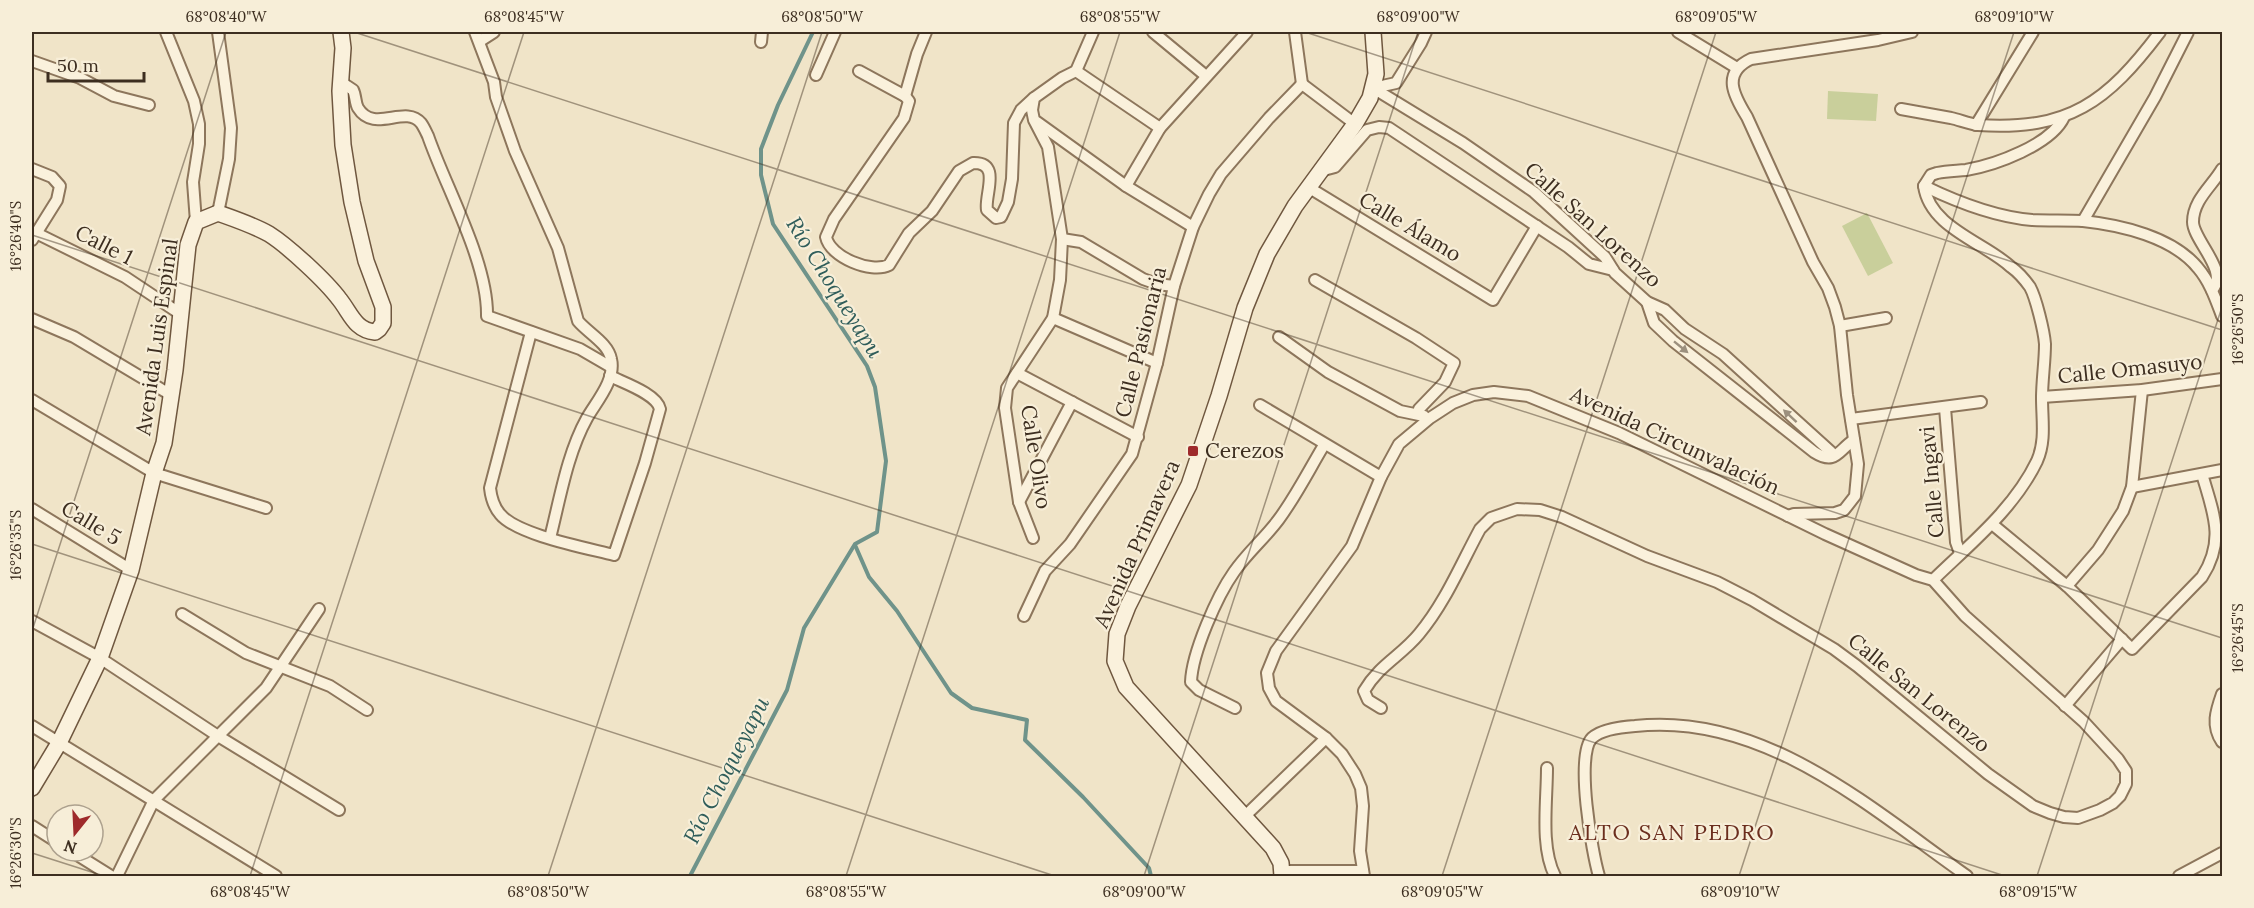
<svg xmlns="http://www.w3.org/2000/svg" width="2254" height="908" font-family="Lora,serif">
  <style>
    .green { fill: #c9cf9b }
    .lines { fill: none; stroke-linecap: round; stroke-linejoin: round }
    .stream { stroke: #6f938a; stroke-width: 4 }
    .street-casing { stroke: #8d765c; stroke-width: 14 }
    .secondary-casing { stroke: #6f573f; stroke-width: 18 }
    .street { stroke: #faf1dc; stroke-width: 10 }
    .secondary { stroke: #faf1dc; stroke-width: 15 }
    .oneway { fill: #9c907e }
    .ticks { fill: none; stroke: #3d2e20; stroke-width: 1.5; stroke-opacity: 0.45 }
    .poi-dot { fill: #9e2a2b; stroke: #f7eed8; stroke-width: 2 }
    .labels { text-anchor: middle; stroke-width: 4.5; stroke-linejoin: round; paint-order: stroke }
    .street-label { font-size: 21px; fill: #3d2e20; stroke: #f7eed8 }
    .poi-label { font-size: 21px; fill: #3d2e20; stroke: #f7eed8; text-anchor: start }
    .water-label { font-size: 22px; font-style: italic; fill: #2f5d5a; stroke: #f7eed8 }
    .neighbourhood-label { font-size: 22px; letter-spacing: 1.5px; fill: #6b2e1e; stroke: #f7eed8 }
    .neatline { fill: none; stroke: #3d2e20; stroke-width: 2 }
    .ticks-label { font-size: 15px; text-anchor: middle; fill: #3d2e20 }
  </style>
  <rect width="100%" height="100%" fill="#f0e4c8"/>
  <g class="green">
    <path d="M1828,91L1878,94L1876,121L1827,119Z"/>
    <path d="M1867,213L1893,263L1868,276L1842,226Z"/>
  </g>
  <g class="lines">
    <g class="stream">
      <path d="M855,545L869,577L897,611L951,693L972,708L1027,720L1025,740L1083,797L1149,868L1151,876"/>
      <path d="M690,876L787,690L804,628L855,544L877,532L886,461L875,387L867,366L773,224L761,175V149L778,105L813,32"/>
    </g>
    <g class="street-casing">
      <g id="street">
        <path d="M166,32L194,101L199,124V144L193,182L196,222"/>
        <path d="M475,32L494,82L496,97L515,151L558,248L578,321C588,333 608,343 611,359C616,380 596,402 587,418C567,454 560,499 550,538"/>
        <path d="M1153,32L1206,76"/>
        <path d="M1295,32L1302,84"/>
        <path d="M1678,32L1737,68"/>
        <path d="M480,41L494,32"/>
        <path d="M761,42L762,32"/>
        <path d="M32,61L80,78L114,96L149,105"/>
        <path d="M859,71L905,96L909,101L904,118L834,219L826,237C830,257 871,274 889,265L909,233L932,211L959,171L973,163C1002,162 984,195 987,210L996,218L1001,217L1008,202L1012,179L1014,123L1021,110L1034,98"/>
        <path d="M1076,71L1160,128"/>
        <path d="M816,75L835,32"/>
        <path d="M341,82L353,90C356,96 355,103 358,108C374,134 405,104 421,123C424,127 426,132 428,136C446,188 488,262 487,316L580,349L611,367"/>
        <path d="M1302,84L1355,124"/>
        <path d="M1373,88L1463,143L1534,192L1605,257L1615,273L1647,302L1665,310L1685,329L1723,354L1831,452L1830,456"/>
        <path d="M1373,88L1396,83L1421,43L1426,32"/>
        <path d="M905,96L917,54L926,32"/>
        <path d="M1901,109C1918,112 1935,115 1951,118C1960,120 1969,124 1978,125C2069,131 2107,102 2160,32"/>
        <path d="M1037,122L1126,186L1193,227"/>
        <path d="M1976,125L2033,32"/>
        <path d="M32,169L52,177L60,186L57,200L32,240"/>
        <path d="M1320,171L1335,167L1367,130L1379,127L1389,128L1568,247L1589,264L1613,270"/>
        <path d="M1126,186L1160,128L1247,32"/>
        <path d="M1924,186C1957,202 1996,217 2032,220C2049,221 2066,220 2083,221C2121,225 2173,237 2198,268C2210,282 2216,300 2222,316"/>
        <path d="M1308,187L1493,300L1537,226"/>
        <path d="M218,213L229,159L231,128L218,32"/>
        <path d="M2083,221L2155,97L2188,32"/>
        <path d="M36,233L125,277L182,315"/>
        <path d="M1062,239L1081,242L1143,279L1157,284L1174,286"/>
        <path d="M1315,280L1416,338L1454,363L1445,382L1419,409L1418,414"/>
        <path d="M2212,290C2230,272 2193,240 2193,222C2193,200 2212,186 2222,169"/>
        <path d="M1647,302L1654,323L1673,341L1814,452C1836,466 1838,450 1854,440"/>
        <path d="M1053,318L1157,363"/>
        <path d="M32,319L74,337L171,395"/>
        <path d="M1840,326L1886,318"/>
        <path d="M531,332L490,488C491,497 494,507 500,514C517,535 587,548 614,555L645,463L660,409C657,394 624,383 610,376"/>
        <path d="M1279,337L1328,372L1400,411L1424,416"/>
        <path d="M1017,373L1138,437"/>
        <path d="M2042,397L2142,390L2222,379"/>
        <path d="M32,400L154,473L266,508"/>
        <path d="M1260,405L1381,477"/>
        <path d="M1945,408L1956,542L1960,553"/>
        <path d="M1851,419L1981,402"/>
        <path d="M2132,487L2222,470"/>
        <path d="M1019,502L1072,402"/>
        <path d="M32,509L131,570"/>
        <path d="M1788,516L1794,514L1835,513L1844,510L1855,496L1858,464L1847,395L1840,326L1835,307L1828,288L1813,262L1747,117C1734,96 1721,73 1751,59L1878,40L1912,32"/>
        <path d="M1992,524L2067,586L2132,649L2202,577C2226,540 2213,512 2202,474"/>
        <path d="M1033,538L1019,502L1005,408L1007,388L1053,318L1060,280L1062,239L1048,147L1034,120L1032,110L1034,98L1062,78L1076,71L1093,32"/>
        <path d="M1933,580C1970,544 2014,509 2037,461C2046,441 2042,420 2042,398C2042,380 2045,362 2045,344C2044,331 2036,298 2030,287C2025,280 2018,272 2011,267C1984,242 1930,228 1924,186L1931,175L1937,173C1947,171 1956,171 1966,170C1995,165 2051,145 2064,117"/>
        <path d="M2067,586L2098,550L2123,511L2132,487L2142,390"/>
        <path d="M182,614L246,653L330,686L367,710"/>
        <path d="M1024,616L1045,571L1070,544L1132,454L1157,363L1174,286L1193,227L1209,194L1221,174L1269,118L1302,84"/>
        <path d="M32,621L100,658L218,736L339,810"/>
        <path d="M2222,694C2216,711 2211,726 2222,742"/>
        <path d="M2065,706L2122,639"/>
        <path d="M1235,708L1199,690L1191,682C1192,653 1217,596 1234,572C1247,553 1265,538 1279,519C1296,496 1309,470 1324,445"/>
        <path d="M32,726L276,876"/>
        <path d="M1547,768C1547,802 1540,847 1555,876"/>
        <path d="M1245,816L1326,738"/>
        <path d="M32,826L57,842"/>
        <path d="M71,851L111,876"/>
        <path d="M1282,871H1363"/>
        <path d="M117,876L154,800L266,688L319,609"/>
        <path d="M1364,876L1360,851L1363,806L1361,788L1355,774L1342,754L1326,738L1276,701L1269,688L1267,673L1276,651L1352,546L1381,477L1399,444L1430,418L1453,403L1473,395L1494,392L1528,396L1619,433L1825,534L1916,575L1933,580L1965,616L2084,722L2118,759L2126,771V784L2120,796L2113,803L2100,810L2078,818L2064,817L2050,813L2033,806L1988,774L1857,666L1834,649L1752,600L1717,582L1647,556L1562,517L1540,510L1517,509L1491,518L1480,529C1461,564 1445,603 1419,634C1401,656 1380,664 1364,691L1368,700L1381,708"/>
        <path d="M1599,876C1592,853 1575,755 1592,738C1602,729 1621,727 1635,726C1763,712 1869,807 1967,876"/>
        <path d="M2179,876L2222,853"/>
      </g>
    </g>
    <g class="secondary-casing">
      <g id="secondary">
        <path d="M32,788L59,743L100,658L131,570L154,473L164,443L175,370L188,245L196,222L218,213C235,219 253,225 269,234C288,246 326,281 340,300C351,314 355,330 375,332L379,329L383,323V307L366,261L352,202L343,145L340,91L343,48L341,32"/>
        <path d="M1282,876L1281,863L1273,848L1126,687L1115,661L1117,634L1128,606L1189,485L1219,396L1245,308L1267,254L1295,206L1355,124L1370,98L1376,74L1373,32"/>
      </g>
    </g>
    <use href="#street" class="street"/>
    <use href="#secondary" class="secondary"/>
  </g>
  <defs><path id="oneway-solid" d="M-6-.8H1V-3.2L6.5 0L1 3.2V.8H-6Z" transform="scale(1.5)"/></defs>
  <g class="oneway">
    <use href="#oneway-solid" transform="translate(1681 347) rotate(39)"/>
    <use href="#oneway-solid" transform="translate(1790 416) rotate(-137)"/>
  </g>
  <path class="ticks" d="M354,32L2222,638M1305,32L2222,330M32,235L2005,876M32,544L1055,876M32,631L226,32M32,853L104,876M250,876L524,32M548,876L822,32M846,876L1120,32M1144,876L1418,32M1442,876L1716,32M1739,876L2014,32M2037,876L2222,307"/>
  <rect class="poi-dot" x="1187" y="445" width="12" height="12" rx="3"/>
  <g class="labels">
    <g class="street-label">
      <text transform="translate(1593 225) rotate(42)" y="7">Calle San Lorenzo</text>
      <text transform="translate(1410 227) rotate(31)" y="7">Calle Álamo</text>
      <text transform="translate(104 245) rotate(27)" y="7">Calle 1</text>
      <text transform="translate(157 337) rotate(-82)" y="7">Avenida Luis Espinal</text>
      <text transform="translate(1141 342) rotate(-76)" y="7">Calle Pasionaria</text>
      <text transform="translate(2130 369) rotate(-6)" y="7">Calle Omasuyo</text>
      <text transform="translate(1675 441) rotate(25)" y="7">Avenida Circunvalación</text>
      <text transform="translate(1036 457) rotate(81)" y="7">Calle Olivo</text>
      <text transform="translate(1932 482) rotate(-95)" y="7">Calle Ingavi</text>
      <text transform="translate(91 523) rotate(31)" y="7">Calle 5</text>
      <text transform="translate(1137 544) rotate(-66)" y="7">Avenida Primavera</text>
      <text transform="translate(1919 693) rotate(39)" y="7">Calle San Lorenzo</text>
    </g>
    <g class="poi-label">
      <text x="1205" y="458">Cerezos</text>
    </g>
    <g class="water-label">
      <text transform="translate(835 287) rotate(58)" y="8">Río Choqueyapu</text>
      <text transform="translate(726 770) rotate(-63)" y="8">Río Choqueyapu</text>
    </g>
    <g class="neighbourhood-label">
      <text x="1672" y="840">ALTO SAN PEDRO</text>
    </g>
  </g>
  <rect width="2254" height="908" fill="none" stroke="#f7eed8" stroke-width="66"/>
  <g transform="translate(75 833) rotate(198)"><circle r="28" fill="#f7eed8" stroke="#ada18e" stroke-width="1.5"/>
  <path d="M0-4.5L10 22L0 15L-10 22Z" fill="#9e2a2b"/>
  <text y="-9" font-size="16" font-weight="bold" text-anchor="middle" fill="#3d2e20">N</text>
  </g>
  <path d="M48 72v9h96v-9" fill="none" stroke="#3d2e20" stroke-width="3"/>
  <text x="57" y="72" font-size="18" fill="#3d2e20" stroke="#f7eed8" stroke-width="4.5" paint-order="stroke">50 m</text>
  <rect x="33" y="33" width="2188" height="842" class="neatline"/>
  <g class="ticks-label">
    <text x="226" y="22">68°08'40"W</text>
    <text x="524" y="22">68°08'45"W</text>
    <text x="822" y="22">68°08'50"W</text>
    <text x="1120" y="22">68°08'55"W</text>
    <text x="1418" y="22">68°09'00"W</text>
    <text x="1716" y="22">68°09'05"W</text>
    <text x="2014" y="22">68°09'10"W</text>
    <text transform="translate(16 236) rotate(-90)" y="5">16°26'40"S</text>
    <text transform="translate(2238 329) rotate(-90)" y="5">16°26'50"S</text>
    <text transform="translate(16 545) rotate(-90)" y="5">16°26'35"S</text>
    <text transform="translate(2238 638) rotate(-90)" y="5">16°26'45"S</text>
    <text transform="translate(16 853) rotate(-90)" y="5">16°26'30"S</text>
    <text x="250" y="897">68°08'45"W</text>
    <text x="548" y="897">68°08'50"W</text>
    <text x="846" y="897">68°08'55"W</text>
    <text x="1144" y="897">68°09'00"W</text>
    <text x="1442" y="897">68°09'05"W</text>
    <text x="1740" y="897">68°09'10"W</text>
    <text x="2038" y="897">68°09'15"W</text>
  </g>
</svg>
